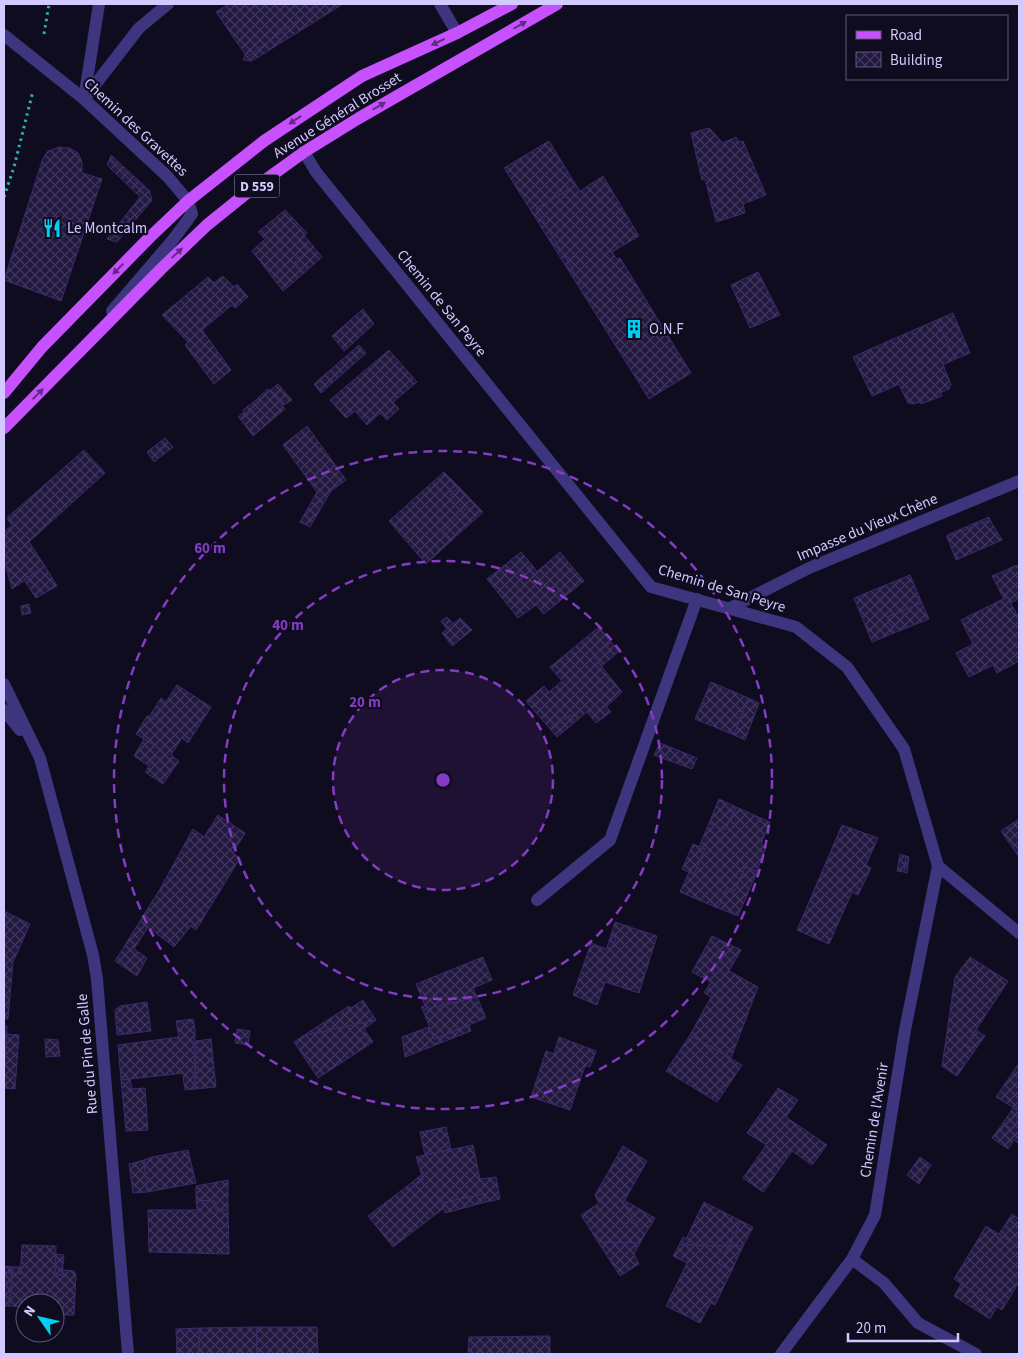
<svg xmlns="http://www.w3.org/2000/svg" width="1023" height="1358" font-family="'Source Sans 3',sans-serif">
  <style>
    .building { fill: url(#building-cross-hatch); stroke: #3a2a6c }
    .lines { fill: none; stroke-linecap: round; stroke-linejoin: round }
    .path { stroke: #2cb0af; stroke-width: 3; stroke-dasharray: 2.5 4; stroke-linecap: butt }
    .minor { stroke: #3d367e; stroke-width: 12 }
    .major { stroke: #c750ff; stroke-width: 12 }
    .oneway { fill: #622b84 }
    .ring { fill: none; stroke: #843cc5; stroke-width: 2.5; stroke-dasharray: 9 6 }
    .labels { text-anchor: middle; stroke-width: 4.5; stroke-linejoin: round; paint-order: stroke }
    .shield { fill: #100c1f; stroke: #9890bc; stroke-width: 1 }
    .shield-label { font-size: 14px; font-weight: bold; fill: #d2c9ff }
    .street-label { font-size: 15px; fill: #d2c9ff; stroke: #100c1f }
    .poi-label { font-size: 15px; fill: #d2c9ff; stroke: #100c1f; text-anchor: start }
    .centre { fill: #843cc5; stroke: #100c1f; stroke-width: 2.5 }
    .ring-label { font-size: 15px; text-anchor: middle; font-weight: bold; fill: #843cc5; stroke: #100c1f; stroke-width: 4.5; stroke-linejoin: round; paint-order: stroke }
  </style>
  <defs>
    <pattern id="building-cross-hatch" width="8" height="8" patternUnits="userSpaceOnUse" patternTransform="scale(1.25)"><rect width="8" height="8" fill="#221840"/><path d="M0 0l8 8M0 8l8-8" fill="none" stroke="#41385d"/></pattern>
  </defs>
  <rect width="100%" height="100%" fill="#100c1f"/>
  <g class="building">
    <path d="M229,4H320L247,57L216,12Z"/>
    <path d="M320,4H343L252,61L243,60L245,55L247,57Z"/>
    <path d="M709,128L723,143L736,137L739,142L743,141L766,195L743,204L745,213L716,222L705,179L702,180L691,133Z"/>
    <path d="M549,141L576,185L536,209L581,283L577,284L504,168Z"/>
    <path d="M59,147L69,148L78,153L82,162V173L102,179L61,301L4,280L43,158L48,151Z"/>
    <path d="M111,155L150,191V193L110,158Z"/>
    <path d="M110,158L150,193L152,200L117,242L107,239L140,197L107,165Z"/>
    <path d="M603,176L639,236L612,252L617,259L620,258L691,373L649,399L577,284L581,283L536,209L576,185L580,191Z"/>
    <path d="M285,210L307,233L298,240L308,251L295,262L304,273L283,291L252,251L265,239L258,232Z"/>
    <path d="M304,235L322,257L304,273L295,262L308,251L298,240Z"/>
    <path d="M758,272L780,315L750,328L731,285Z"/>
    <path d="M223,276L234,287L237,284L248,297L235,308L232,305L202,330L231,370L214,384L185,345L188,342L162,315L208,277L214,283Z"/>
    <path d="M363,309L374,324L344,351L332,336Z"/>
    <path d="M953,313L970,353L955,359L937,320Z"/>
    <path d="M937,320L955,359L943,365L951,384L949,389L940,393L942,396L921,404L920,402L913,404L908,403L899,384L886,390L868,350Z"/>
    <path d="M359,345L366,353L321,393L314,384Z"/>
    <path d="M389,350L417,382L393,402L399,409L387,420L380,413L367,425L355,411L346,418L330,400Z"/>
    <path d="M868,350L886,390L872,396L853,357Z"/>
    <path d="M278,384L292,400L282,406L269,391Z"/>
    <path d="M268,389L285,409L253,436L241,420L260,405L256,400Z"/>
    <path d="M256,400L260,405L241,420L238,417L244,412L243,410Z"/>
    <path d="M307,426L346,480L331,491L310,527L300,522L317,492L283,445Z"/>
    <path d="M165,438L173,447L154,462L147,452Z"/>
    <path d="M84,450L105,473L29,542L45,566L12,589L4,560V531L12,526L7,518Z"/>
    <path d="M444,472L459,487L450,495L465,510L443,531L452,540L426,564L389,521Z"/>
    <path d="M459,487L483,512L452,540L443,531L465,510L450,495Z"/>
    <path d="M989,517L990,520L947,537V535Z"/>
    <path d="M990,520L1002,540L956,560L947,537Z"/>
    <path d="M521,552L532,565L527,568L533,575L560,552L584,581L544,614L536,605L518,618L487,579Z"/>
    <path d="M532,565L537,572L533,575L527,568Z"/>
    <path d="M1017,565L1019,569V599L1010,603L1007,597L1004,599L992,576Z"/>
    <path d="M45,566L57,586L36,598L24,580Z"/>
    <path d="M910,575L922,603L887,617L894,633L872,642L854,598Z"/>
    <path d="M1007,597L1018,616H1019V661L997,673L993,665L969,677L956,653L973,644L961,620Z"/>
    <path d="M922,603L929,619L894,633L887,617Z"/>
    <path d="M29,604L31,613L22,615L21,606Z"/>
    <path d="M447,617L454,624L447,629L441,621Z"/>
    <path d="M460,618L472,630L452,646L442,633Z"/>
    <path d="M599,627L611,642L593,656L622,692L607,706L601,700L575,722L570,715L551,730L531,707L562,681L550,667Z"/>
    <path d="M611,642L619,651L602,666L593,656Z"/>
    <path d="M711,682L748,698L734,735L695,719Z"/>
    <path d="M177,685L211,707L188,743L182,738L171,755L179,761L163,784L145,772L160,749L136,734L147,716L154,720Z"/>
    <path d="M544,686L549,692L531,707L526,701Z"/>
    <path d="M161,698L166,702L154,720L149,717Z"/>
    <path d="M748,698L759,703L745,740L734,735Z"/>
    <path d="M601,700L611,712L596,723L587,712Z"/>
    <path d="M570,715L575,722L557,737L551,730Z"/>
    <path d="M144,739L160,749L149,766L134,756Z"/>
    <path d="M660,743L697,758L692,769L654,755Z"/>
    <path d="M719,799L736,807L725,830L709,823Z"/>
    <path d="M736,807L770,822L761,844L766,847L757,872L745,867L735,891L727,888L718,908L680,892L689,872L694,874L705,849L699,847L709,823L725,830Z"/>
    <path d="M218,815L245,833L233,853L240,858L196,930L191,926L174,947L148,927L134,949L147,958L137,976L115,961L160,889L193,829L204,837Z"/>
    <path d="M1019,819V857L1001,831Z"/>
    <path d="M842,825L878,838L866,865L871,868L858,895L852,892L829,944L797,930Z"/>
    <path d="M693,844L705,849L694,874L682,869Z"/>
    <path d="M900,854L906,856L904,872L897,871Z"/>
    <path d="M906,856L909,857L907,873L904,872Z"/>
    <path d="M745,867L757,872L738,916L718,908L727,888L735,891Z"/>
    <path d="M4,911L30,924L13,962L8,1019H4Z"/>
    <path d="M615,922L657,936L639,993L605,982L597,1005L573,995L591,943L606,949L607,947L612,949L616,937L611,935Z"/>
    <path d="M611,935L616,937L612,949L607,947Z"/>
    <path d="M712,936L741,950L729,971L758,987L731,1058L690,1035L711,997L704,993L711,982L692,972Z"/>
    <path d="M483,957L492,980L473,988L477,997L423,1010L421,1007L425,1006L416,984Z"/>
    <path d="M970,957L1008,981L966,1045L975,1050L957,1076L942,1066L955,977Z"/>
    <path d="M477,997L486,1018L434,1039L423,1010Z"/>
    <path d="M363,1000L376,1020L303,1036L349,1006L351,1008Z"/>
    <path d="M147,1002L151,1031L117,1035L115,1010L120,1006Z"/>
    <path d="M193,1019L195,1030V1089L185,1090L183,1077L184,1073L121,1080L118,1045L179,1037L176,1021Z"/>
    <path d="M376,1020L364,1029L373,1042L318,1078L294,1042L303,1036Z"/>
    <path d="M469,1025L471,1031L405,1057L402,1037L429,1027L434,1039Z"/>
    <path d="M4,1026H7L4,1089Z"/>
    <path d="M237,1029L250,1031L248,1045L235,1043Z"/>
    <path d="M976,1030L985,1036L975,1050L966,1045Z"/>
    <path d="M6,1034L19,1035L15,1089L4,1088Z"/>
    <path d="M690,1035L742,1065L717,1102L666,1071Z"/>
    <path d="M559,1037L596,1051L590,1067L585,1066L570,1110L531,1097L546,1051L554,1054Z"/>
    <path d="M45,1039L58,1040L60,1056L46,1057Z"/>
    <path d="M211,1039L216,1087L195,1089L196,1041Z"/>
    <path d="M1019,1063V1111L996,1097Z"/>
    <path d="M130,1079L132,1089L145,1088L148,1130L126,1131L121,1080Z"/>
    <path d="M778,1088L798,1100L786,1117L827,1145L812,1165L792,1151L763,1192L743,1178L766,1145L747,1133Z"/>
    <path d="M1013,1108L1019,1111V1118L1012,1129L1003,1123Z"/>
    <path d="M1019,1118V1144L1014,1140L1008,1149L992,1138L1003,1123L1012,1129Z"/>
    <path d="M446,1127L451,1149L425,1155L420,1132Z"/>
    <path d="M473,1145L480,1179L496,1177L500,1199L486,1202L483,1194L442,1203L444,1208L393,1247L368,1216L406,1187L408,1191L423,1179L416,1157Z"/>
    <path d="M623,1146L647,1161L623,1203L644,1236L640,1243L598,1242L581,1215L599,1203L595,1195Z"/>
    <path d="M188,1150L196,1183L147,1192L144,1160L152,1157Z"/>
    <path d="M920,1157L931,1165L919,1184L907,1175Z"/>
    <path d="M144,1160L147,1192L133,1193L129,1164Z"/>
    <path d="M421,1175L423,1179L408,1191L406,1187Z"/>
    <path d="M228,1180V1210H216L215,1201L196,1200V1186Z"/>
    <path d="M483,1194L486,1202L445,1213L442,1203Z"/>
    <path d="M196,1200L215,1201L216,1210H228L229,1254L149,1252L148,1210H197Z"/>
    <path d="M624,1200L655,1218L644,1236L623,1203Z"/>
    <path d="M704,1202L741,1221L729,1246L679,1245L683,1237L686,1239Z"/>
    <path d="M1012,1214L1019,1219V1247L999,1234Z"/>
    <path d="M741,1221L753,1227L743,1246H729Z"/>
    <path d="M986,1226L1019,1247V1282L1002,1310L954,1279Z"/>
    <path d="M598,1242L640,1243L634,1254L639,1264L620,1276Z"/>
    <path d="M22,1245L56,1246L55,1275H62L63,1270L74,1271L76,1275L74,1315H55V1303H25V1307L9,1306L12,1273L20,1274Z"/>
    <path d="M679,1245L729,1246L719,1264L732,1270L715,1305L711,1303L700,1323L666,1306L687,1263L673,1256Z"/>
    <path d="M729,1246H743L732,1270L719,1264Z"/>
    <path d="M56,1254L64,1255L62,1275H55Z"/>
    <path d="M4,1266L13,1267L12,1273H4Z"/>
    <path d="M13,1267H20V1274L12,1273Z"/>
    <path d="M4,1273H12L9,1306H4Z"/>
    <path d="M961,1284L997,1306L990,1319L954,1296Z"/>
    <path d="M19,1306L25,1307V1321H18Z"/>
    <path d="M257,1327V1354H199L200,1328Z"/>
    <path d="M257,1327H317L318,1354H257Z"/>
    <path d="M200,1328L199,1354H177L176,1329Z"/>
    <path d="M550,1336V1354H468L469,1337Z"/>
  </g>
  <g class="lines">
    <g class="path">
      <path d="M44,34L49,4"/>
      <path d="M4,197L14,167L33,91"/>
    </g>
    <g class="minor">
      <path d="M99,4L84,99L139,28L168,4"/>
      <path d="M440,4L457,33"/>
      <path d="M4,35L84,99L168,177L188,201L192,214L172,241L112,311"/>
      <path d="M304,152L316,172L651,587L796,627L847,667L904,749L938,866L1019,933"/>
      <path d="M730,608L809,568L1019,481"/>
      <path d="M4,684L40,758L93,955L97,979L128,1354"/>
      <path d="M4,710L20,730"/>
      <path d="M537,900L610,840L697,599"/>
      <path d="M852,1259L884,1283L918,1323L976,1354"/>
      <path d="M781,1354L852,1259L875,1215L905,1030L938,866"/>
    </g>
    <g class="major">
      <path d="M4,393L42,347L150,237L188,201L264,141L362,76L457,33L512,4"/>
      <path d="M4,428L161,269L207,225L243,196L304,152L359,118L557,4"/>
    </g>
  </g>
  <defs><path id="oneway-solid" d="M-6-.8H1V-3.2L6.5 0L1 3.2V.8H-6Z" transform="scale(1.25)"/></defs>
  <g class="oneway">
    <use href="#oneway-solid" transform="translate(520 25) rotate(-30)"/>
    <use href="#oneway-solid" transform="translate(438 42) rotate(155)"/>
    <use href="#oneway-solid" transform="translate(379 106) rotate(-30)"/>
    <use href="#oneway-solid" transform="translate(295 120) rotate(146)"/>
    <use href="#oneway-solid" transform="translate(177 253) rotate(-43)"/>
    <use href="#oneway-solid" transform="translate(118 269) rotate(135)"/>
    <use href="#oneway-solid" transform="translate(38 394) rotate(-45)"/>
  </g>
  <circle cx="443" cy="780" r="110" fill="#843cc5" fill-opacity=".12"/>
  <g class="ring">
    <circle cx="443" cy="780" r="110"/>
    <circle cx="443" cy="780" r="219"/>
    <circle cx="443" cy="780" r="329"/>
  </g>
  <defs>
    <g id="restaurant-bare" transform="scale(1.5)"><path d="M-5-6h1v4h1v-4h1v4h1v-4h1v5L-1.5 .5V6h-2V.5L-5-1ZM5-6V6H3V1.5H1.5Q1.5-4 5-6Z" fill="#00cff4" stroke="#100c1f" stroke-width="2.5" paint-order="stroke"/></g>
    <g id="building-bare" transform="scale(1.5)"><path d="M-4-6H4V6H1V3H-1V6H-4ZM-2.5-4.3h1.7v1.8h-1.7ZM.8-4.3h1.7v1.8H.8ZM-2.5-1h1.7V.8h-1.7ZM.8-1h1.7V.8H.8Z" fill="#00cff4" stroke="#100c1f" stroke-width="2.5" paint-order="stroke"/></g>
  </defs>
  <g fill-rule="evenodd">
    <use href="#restaurant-bare" x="52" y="228"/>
    <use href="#building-bare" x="634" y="329"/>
  </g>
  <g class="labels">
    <rect class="shield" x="234.5" y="174.5" width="45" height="23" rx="4"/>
    <g class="shield-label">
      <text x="257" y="191">D 559</text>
    </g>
    <g class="street-label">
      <text transform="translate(337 115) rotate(-32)" y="5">Avenue Général Brosset</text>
      <text transform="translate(136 127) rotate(43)" y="5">Chemin des Gravettes</text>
      <text transform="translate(442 303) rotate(51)" y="5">Chemin de San Peyre</text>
      <text transform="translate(867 527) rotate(-23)" y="5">Impasse du Vieux Chène</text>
      <text transform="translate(722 588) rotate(17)" y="5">Chemin de San Peyre</text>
      <text transform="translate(87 1054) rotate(-95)" y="5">Rue du Pin de Galle</text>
      <text transform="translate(874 1120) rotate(-81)" y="5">Chemin de l'Avenir</text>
    </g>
    <g class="poi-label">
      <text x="67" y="233">Le Montcalm</text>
      <text x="649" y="334">O.N.F</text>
    </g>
  </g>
  <circle cx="443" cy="780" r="8" class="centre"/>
  <g class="ring-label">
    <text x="210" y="553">60 m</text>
    <text x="288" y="630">40 m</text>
    <text x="365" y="707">20 m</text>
  </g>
  <rect width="1023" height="1358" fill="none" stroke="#d2c9ff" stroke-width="10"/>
  <rect x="846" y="15" width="162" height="65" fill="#100c1f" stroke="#5e5879"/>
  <rect x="856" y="31" width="25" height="8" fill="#c750ff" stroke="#5e5879"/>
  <text x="890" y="40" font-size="15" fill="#d2c9ff">Road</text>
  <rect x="856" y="52" width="25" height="15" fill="url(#building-cross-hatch)" stroke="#5e5879"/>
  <text x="890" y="65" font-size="15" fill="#d2c9ff">Building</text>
  <g transform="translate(40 1318) rotate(304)"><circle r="24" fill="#100c1f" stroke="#5e5879"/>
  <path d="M0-4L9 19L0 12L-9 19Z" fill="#00cff4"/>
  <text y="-8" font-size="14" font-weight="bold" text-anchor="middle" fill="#d2c9ff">N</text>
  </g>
  <path d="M848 1333v8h110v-8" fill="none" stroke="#d2c9ff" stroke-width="2.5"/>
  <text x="856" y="1333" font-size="15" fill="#d2c9ff" stroke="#100c1f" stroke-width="4" paint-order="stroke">20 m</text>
</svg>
